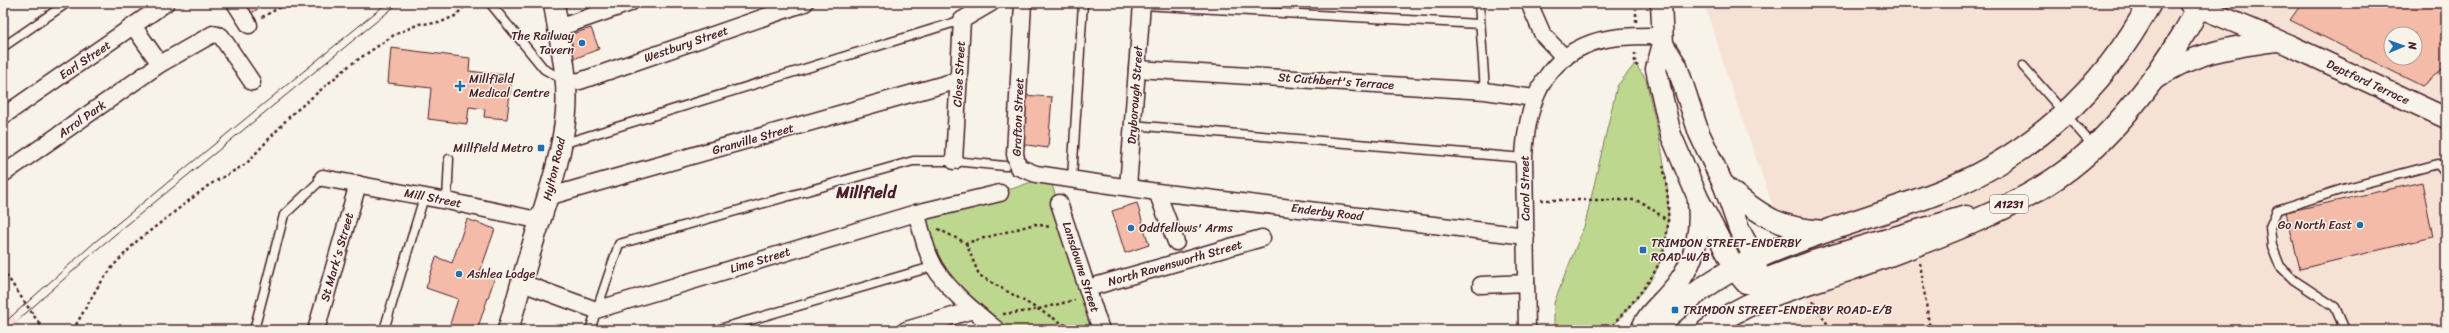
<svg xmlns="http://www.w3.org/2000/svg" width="2449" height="333" font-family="Sriracha,sans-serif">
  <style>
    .built { fill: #f6e2d5; fill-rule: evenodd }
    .green { fill: #bed78e; stroke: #847b5c }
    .building { fill: #f3bba8; stroke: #4a1f2b; fill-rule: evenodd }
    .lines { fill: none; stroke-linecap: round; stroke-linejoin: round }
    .service-casing { stroke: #4a1f2b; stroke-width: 11 }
    .minor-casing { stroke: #4a1f2b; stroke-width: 19 }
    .tertiary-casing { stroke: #4a1f2b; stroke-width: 23 }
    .secondary-casing { stroke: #4a1f2b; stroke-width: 25 }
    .trunk-casing { stroke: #4a1f2b; stroke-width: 25 }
    .path { stroke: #4a1f2b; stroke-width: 2.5; stroke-dasharray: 3 3; stroke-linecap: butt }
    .service { stroke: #f7f3e8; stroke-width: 8 }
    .minor { stroke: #f7f3e8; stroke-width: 16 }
    .tertiary { stroke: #f7f3e8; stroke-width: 20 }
    .secondary { stroke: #f7f3e8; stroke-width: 22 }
    .trunk { stroke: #f7f3e8; stroke-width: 22 }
    .tram { stroke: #4a1f2b; stroke-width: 1 }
    .path-bridge { stroke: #4a1f2b; stroke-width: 2.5; stroke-dasharray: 3 3; stroke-linecap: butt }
    .poi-dot { fill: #1f6fb2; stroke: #f7f3e8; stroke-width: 1.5 }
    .labels { text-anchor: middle; stroke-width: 3; stroke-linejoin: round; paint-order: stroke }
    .shield { fill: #f7f3e8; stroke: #7e5f64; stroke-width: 1 }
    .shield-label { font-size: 11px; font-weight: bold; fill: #4a1f2b }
    .poi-label { font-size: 12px; fill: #4a1f2b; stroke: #f7f3e8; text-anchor: start }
    .street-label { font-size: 12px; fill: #4a1f2b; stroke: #f7f3e8 }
    .district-label { font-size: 16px; font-weight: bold; fill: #4a1f2b; stroke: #f7f3e8 }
  </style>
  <rect width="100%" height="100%" fill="#f7f3e8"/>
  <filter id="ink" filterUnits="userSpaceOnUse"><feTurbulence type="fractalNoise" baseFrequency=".025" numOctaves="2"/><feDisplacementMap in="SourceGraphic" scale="8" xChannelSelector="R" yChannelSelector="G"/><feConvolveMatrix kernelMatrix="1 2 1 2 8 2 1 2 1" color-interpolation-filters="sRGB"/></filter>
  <g filter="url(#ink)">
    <g class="built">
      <path d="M1704,3H2446V330H1778L1811,315L1730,84ZM2391,34H2415V58H2391Z"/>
      <path d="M3,300L23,330H3Z"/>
    </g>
    <g class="green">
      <path d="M1635,64L1646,79C1658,139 1684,214 1655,273C1644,294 1624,311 1609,330H1554V303L1585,224L1617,86Z"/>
      <path d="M1049,176L1101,330H997L947,282L917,213L1000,193Z"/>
    </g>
    <g class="building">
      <path d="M243,3H267L250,14Z"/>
      <path d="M2302,3H2446V66L2422,86L2290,20ZM2391,34H2415V58H2391Z"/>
      <path d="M591,28L599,49L571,60L566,36Z"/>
      <path d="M391,48L470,58L469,71L512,76L507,119L484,117L485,109L469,107L467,124L428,119L431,88L388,83Z"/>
      <path d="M1022,95L1052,97L1048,148L1020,144Z"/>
      <path d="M2422,182L2433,237L2300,269L2286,212Z"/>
      <path d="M1137,203L1149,245L1125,253L1112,211Z"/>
      <path d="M467,219L495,229L480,272L495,277L477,330H448L458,299L426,288L436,257L452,263Z"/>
    </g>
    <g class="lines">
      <g class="service-casing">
        <g id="service">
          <path d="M490,3L544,69L565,81"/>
          <path d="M1479,3L1485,91"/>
          <path d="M1142,5L1479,24"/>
          <path d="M3,47L67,3"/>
          <path d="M2023,66L2094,147"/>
          <path d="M1132,125L1524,158"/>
          <path d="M562,144L962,20"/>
          <path d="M1072,178L1083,3"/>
          <path d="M447,201L449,159"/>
          <path d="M254,330L284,215L323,178"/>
          <path d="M384,330L424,197"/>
          <path d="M590,330L619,244L913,161H954L1005,166"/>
          <path d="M716,330L935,266"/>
          <path d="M2345,330L2335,307L2294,280L2280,266L2272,246L2270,227L2277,210L2343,189L2438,164L2446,174"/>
        </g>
      </g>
      <g class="minor-casing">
        <g id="minor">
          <path d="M235,3L249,25"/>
          <path d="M1023,3L1015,154L1018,167L1036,174L1157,192L1526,236"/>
          <path d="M1529,3L1543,35L1565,58"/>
          <path d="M134,27L160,64"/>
          <path d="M558,28L630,3"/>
          <path d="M1137,69L1485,91L1534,98"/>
          <path d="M566,82L580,81L805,3"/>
          <path d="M3,116L166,3"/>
          <path d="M954,161L962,20L991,3"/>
          <path d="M3,174L160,64L213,34L221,36L252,82"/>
          <path d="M323,178L447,201L542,221"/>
          <path d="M1128,187L1142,3"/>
          <path d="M1157,192L1176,242"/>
          <path d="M547,197L959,80"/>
          <path d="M1059,203L1101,330"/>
          <path d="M916,213C921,227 924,244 930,258C941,285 975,312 997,330"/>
          <path d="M522,283L596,310L916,213L1000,193"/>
          <path d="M1481,285L1526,283"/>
          <path d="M1088,288L1262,238"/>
          <path d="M316,330L358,184"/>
          <path d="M906,330L973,310"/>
          <path d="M1527,330L1524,158C1526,113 1538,66 1584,46C1607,35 1637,36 1663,36"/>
        </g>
      </g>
      <g class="tertiary-casing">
        <g id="tertiary">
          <path d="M1661,3L1663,44L1656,69L1671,135L1698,198L1735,269"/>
          <path d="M2189,3L2289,45L2446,118"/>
          <path d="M1663,44L1677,66L1699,133L1724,186L1739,229L1755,259L1758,274"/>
          <path d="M2152,81C2192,53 2229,47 2276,41"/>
          <path d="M1724,186C1762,215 1775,228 1825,231"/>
          <path d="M508,330C515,307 521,283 528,260C542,211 562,163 566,112C569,76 559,39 554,3"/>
          <path d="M1641,330C1646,316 1657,307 1667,296C1692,270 1702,239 1698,202"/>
        </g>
      </g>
      <g class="secondary-casing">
        <path id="secondary" d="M1735,269L1746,282H1760L1813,262L1966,217"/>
      </g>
      <g class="trunk-casing">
        <g id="trunk">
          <path d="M1652,330C1678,307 1705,284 1736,268C1800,235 1870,219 1937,193C2030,157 2103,90 2150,3"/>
          <path d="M1708,330C1748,298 1803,285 1851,269C1919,244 2013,212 2070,168C2104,142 2132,108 2157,74C2173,51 2189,28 2200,3"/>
        </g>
      </g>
      <g class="path">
        <path d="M262,17L288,3"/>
        <path d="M1636,22V9"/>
        <path d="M1635,53V64L1638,66"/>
        <path d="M1541,200H1635L1645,204L1668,221"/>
        <path d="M938,229L966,243L1035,224L1050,227"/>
        <path d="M1666,241L1677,244"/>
        <path d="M966,243L979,275L1074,330"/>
        <path d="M1920,263L1930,330"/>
        <path d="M3,270L17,291"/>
        <path d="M1813,301L1831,330"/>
        <path d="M1003,314L1030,311L1075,300"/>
        <path d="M39,323L44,330"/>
        <path d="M73,330L97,288L114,265L137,241L209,185L246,164L290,116L350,65L394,35L419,24L439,23L455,16L468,3"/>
        <path d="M1609,330C1621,315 1635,301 1646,285C1673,250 1671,206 1663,165"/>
      </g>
      <use href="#service" class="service"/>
      <use href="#minor" class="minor"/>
      <use href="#tertiary" class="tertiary"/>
      <use href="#secondary" class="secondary"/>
      <use href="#trunk" class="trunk"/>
      <g class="tram">
        <path d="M3,324L96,241L387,3"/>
        <path d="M7,330L101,246L399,3"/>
      </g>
      <path class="path-bridge" d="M17,291L39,323"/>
    </g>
  </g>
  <g class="poi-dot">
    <circle cx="582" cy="43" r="4"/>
    <path d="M458 80h4v4h4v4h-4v4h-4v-4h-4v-4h4z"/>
    <rect x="537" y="144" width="8" height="8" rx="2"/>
    <circle cx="2360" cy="225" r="4"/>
    <circle cx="1131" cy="228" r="4"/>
    <rect x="1639" y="246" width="8" height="8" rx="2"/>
    <circle cx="459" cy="274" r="4"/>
    <rect x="1671" y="306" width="8" height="8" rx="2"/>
  </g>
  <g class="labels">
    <rect class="shield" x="1990" y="195" width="38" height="18" rx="3"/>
    <g class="shield-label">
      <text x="2009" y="208">A1231</text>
    </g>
    <g class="poi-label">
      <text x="574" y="40" text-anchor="end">The Railway<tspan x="574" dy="14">Tavern</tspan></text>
      <text x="469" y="83">Millfield<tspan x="469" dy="14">Medical Centre</tspan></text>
      <text x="533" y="152" text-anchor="end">Millfield Metro</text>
      <text x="2352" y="229" text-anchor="end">Go North East</text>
      <text x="1139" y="232">Oddfellows' Arms</text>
      <text x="1651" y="247">TRIMDON STREET-ENDERBY<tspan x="1651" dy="14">ROAD-W/B</tspan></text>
      <text x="467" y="278">Ashlea Lodge</text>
      <text x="1683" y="314">TRIMDON STREET-ENDERBY ROAD-E/B</text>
    </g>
    <g class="street-label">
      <text transform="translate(686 44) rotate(-19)" y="4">Westbury Street</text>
      <text transform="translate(85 60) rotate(-34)" y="4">Earl Street</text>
      <text transform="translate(959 74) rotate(-87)" y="4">Close Street</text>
      <text transform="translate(1336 81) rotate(4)" y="4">St Cuthbert's Terrace</text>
      <text transform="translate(2368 82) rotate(25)" y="4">Deptford Terrace</text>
      <text transform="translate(1135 95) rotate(-86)" y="4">Dryborough Street</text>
      <text transform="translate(1018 117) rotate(-88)" y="4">Grafton Street</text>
      <text transform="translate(82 119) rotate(-35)" y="4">Arrol Park</text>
      <text transform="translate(753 139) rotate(-16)" y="4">Granville Street</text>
      <text transform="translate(554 169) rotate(-77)" y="4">Hylton Road</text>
      <text transform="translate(1525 188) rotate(-91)" y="4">Carol Street</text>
      <text transform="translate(433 198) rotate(11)" y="4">Mill Street</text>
      <text transform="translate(1327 212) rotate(7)" y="4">Enderby Road</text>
      <text transform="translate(337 257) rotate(-74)" y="4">St Mark's Street</text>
      <text transform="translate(760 260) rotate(-17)" y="4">Lime Street</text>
      <text transform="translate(1175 263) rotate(-16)" y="4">North Ravensworth Street</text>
      <text transform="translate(1081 267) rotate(72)" y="4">Lansdowne Street</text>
    </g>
    <g class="district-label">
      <text x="866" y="198">Millfield</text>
    </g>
  </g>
  <rect width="2449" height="333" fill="none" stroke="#f7f3e8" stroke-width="16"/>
  <rect x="8" y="8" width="2433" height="317" fill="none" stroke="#4a1f2b" stroke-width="1.5" filter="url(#ink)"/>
  <g transform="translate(2403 46) rotate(88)"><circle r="19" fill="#f7f3e8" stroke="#b29e9c"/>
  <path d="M0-3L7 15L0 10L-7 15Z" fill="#1f6fb2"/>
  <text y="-6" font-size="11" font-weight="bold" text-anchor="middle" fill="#4a1f2b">N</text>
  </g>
</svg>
